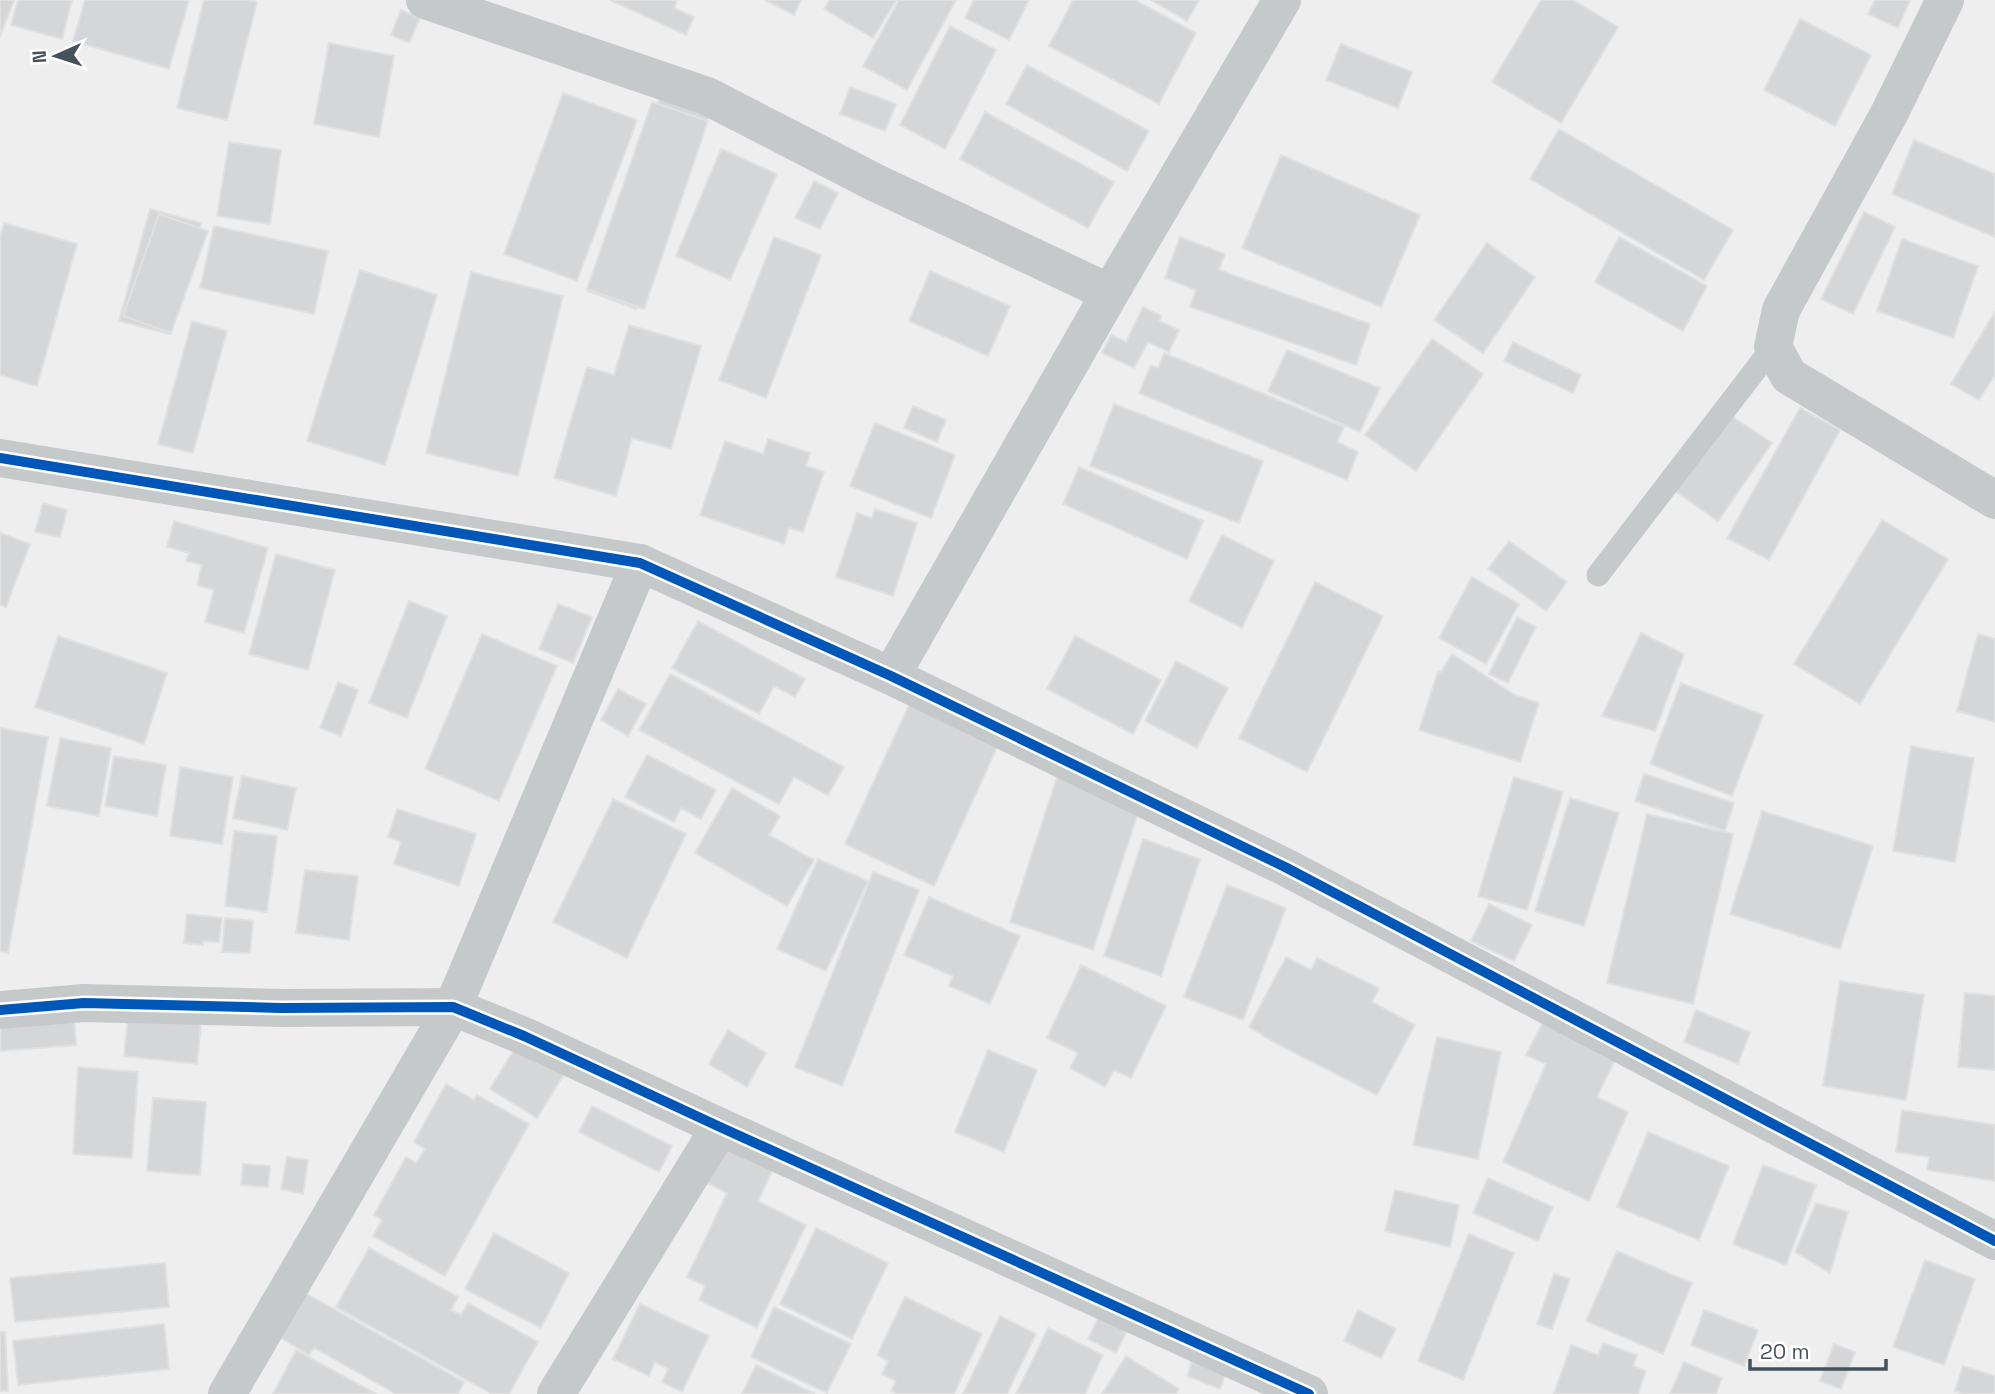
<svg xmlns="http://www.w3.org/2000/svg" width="1995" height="1394" font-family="'Space Grotesk',sans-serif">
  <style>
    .building { fill: #d5d6d7; stroke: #e0e0e1; stroke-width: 2 }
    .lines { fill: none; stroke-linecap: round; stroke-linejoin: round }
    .lane { stroke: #c6c9ca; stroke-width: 23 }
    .street { stroke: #c6c9ca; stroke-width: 38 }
    .cycleway-casing { stroke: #fff; stroke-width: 15 }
    .cycleway { stroke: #0057b8; stroke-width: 10 }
  </style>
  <rect width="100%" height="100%" fill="#efeeee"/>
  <g class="building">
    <path d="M0,0H14L0,37Z"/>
    <path d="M18,0H72L62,39L11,25Z"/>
    <path d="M85,0H189L169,69L73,41Z"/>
    <path d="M204,0H248L257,2L227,120L177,108Z"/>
    <path d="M610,0H677L674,8L694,17L686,35Z"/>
    <path d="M765,0H801L794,15Z"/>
    <path d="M830,0H896L873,38L824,9Z"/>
    <path d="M899,0H956L907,90L863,66Z"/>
    <path d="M974,0H1029L1009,40L965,18Z"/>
    <path d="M1073,0H1135L1196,33L1159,104L1049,46Z"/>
    <path d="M1151,0H1199L1187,21Z"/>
    <path d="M1541,0H1573L1618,27L1561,123L1492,82Z"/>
    <path d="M1875,0H1910L1898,28L1868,14Z"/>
    <path d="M401,10L420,18L409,43L391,35Z"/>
    <path d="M1800,19L1871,55L1835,126L1764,90Z"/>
    <path d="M950,26L996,50L945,149L900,125Z"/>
    <path d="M329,43L394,56L379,137L314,124Z"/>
    <path d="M1341,44L1412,72L1398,108L1326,80Z"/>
    <path d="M1027,65L1149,131L1127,171L1006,104Z"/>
    <path d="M665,85L714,103L636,309L588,291Z"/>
    <path d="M850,87L896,104L885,131L840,114Z"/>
    <path d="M563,93L637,120L577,281L504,254Z"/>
    <path d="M652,102L708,121L644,309L587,289Z"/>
    <path d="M985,112L1114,182L1088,228L960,159Z"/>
    <path d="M1559,129L1733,230L1704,280L1530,179Z"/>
    <path d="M1914,140L1995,174V237L1892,194Z"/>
    <path d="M229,142L281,150L270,224L217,216Z"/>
    <path d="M721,149L777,174L730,280L676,256Z"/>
    <path d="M1281,155L1420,215L1381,307L1242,248Z"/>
    <path d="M814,181L838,193L820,229L795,218Z"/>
    <path d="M150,209L201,223L170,334L119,321Z"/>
    <path d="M1864,212L1895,227L1853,314L1821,299Z"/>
    <path d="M159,214L208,231L171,333L123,316Z"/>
    <path d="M4,223L77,244L37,386L0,375V237Z"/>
    <path d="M214,226L328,251L314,314L200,288Z"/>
    <path d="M774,237L821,255L766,398L719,380Z"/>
    <path d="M1180,237L1225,254L1219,270L1370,324L1356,365L1190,307L1196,290L1165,278Z"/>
    <path d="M1619,237L1707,286L1683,331L1595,282Z"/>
    <path d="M1902,239L1978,266L1953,338L1877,311Z"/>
    <path d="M1487,243L1535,277L1483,353L1434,320Z"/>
    <path d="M360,270L437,295L385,465L307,441Z"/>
    <path d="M930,271L1010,306L988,356L909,321Z"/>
    <path d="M471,272L563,296L518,476L426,453Z"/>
    <path d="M1143,307L1161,316L1159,321L1179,330L1169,352L1148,342L1134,368L1102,353L1111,335L1126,342Z"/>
    <path d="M1995,312V375L1979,400L1951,384Z"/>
    <path d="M192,321L227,331L193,453L158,444Z"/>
    <path d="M629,325L701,346L671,449L632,438L616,496L554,478L587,367L614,375Z"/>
    <path d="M1432,339L1483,374L1416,471L1365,435Z"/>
    <path d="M1513,342L1581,375L1573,393L1504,361Z"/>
    <path d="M1287,350L1380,388L1360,432L1268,391Z"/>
    <path d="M1164,353L1344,427L1337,442L1358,452L1347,480L1139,393L1151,365L1158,368Z"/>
    <path d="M1114,404L1263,461L1239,523L1090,466Z"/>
    <path d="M913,406L946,420L937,442L904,428Z"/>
    <path d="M1800,408L1840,430L1769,560L1727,538Z"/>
    <path d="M1728,414L1772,443L1718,521L1675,491Z"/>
    <path d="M875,423L955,455L931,518L850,486Z"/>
    <path d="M768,439L810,453L806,466L824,472L803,532L789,528L784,544L700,515L725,441L763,454Z"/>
    <path d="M1079,467L1203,521L1187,559L1063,504Z"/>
    <path d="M43,503L67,510L60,537L35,532Z"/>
    <path d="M875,509L917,523L893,596L836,577L857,513L872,518Z"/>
    <path d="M1882,520L1948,559L1860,704L1794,664Z"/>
    <path d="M174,521L268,548L244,633L205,622L214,590L197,585L202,565L186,561L189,553L167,547Z"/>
    <path d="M0,533L30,544L6,607L0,605Z"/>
    <path d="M1222,535L1274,561L1242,628L1189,601Z"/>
    <path d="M1509,541L1567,582L1546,611L1488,569Z"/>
    <path d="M276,554L335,570L308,670L249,654Z"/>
    <path d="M1472,577L1519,604L1486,664L1439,638Z"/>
    <path d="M1315,582L1383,616L1307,772L1239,738Z"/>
    <path d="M409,601L447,616L407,718L369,703Z"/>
    <path d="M558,604L592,617L573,663L539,649Z"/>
    <path d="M1517,617L1536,627L1508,683L1489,674Z"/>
    <path d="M698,621L805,679L795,697L774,686L759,714L672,668Z"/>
    <path d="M1641,633L1684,654L1655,731L1602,716Z"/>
    <path d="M482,634L557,666L499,801L425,769Z"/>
    <path d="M1978,634L1995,639V722L1957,711Z"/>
    <path d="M58,636L167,673L144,744L35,707Z"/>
    <path d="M1075,636L1161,680L1133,734L1047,689Z"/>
    <path d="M1452,654L1515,695L1539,703L1520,762L1419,730L1438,671L1441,672Z"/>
    <path d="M1176,661L1228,688L1197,748L1145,721Z"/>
    <path d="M670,674L844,767L828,795L794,777L779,804L639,730Z"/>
    <path d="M338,682L358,690L341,736L320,728Z"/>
    <path d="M1681,683L1763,715L1732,796L1650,764Z"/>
    <path d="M618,689L646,704L628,736L601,720Z"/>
    <path d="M910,703L999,743L934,886L845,844Z"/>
    <path d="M0,728L48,737L8,953L0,951Z"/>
    <path d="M60,738L111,748L99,816L47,806Z"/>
    <path d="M1911,746L1974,758L1955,862L1893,851Z"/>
    <path d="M647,755L716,790L701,819L681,808L674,822L625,797Z"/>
    <path d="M114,756L166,765L157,816L105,806Z"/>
    <path d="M180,767L233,777L222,844L170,836Z"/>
    <path d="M1644,774L1734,803L1725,831L1635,801Z"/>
    <path d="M242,776L296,788L287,830L233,818Z"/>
    <path d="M1057,777L1141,804L1093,950L1010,922Z"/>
    <path d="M1514,777L1563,792L1527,910L1478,896Z"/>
    <path d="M732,788L780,816L769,835L814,860L787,906L695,853Z"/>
    <path d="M1570,798L1619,813L1584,926L1535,911Z"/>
    <path d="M613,799L686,834L627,958L553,922Z"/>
    <path d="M397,809L476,834L459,886L394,864L401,842L388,837Z"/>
    <path d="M1762,811L1873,846L1840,949L1730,914Z"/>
    <path d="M1647,814L1733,834L1693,1004L1607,983Z"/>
    <path d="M234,831L277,836L267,912L225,906Z"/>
    <path d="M1143,839L1200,859L1161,976L1104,956Z"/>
    <path d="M818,859L868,881L826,971L777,949Z"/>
    <path d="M305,870L358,876L349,940L296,933Z"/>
    <path d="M873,872L919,890L842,1086L795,1067Z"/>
    <path d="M1227,885L1286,908L1243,1020L1184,997Z"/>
    <path d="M929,897L1020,936L990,1004L949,986L953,976L904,955Z"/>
    <path d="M1489,904L1532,925L1514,961L1471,941Z"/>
    <path d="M187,914L222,918L219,942L203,941V945L184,943Z"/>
    <path d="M225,918L253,921L250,953L222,952Z"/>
    <path d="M1286,957L1311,970L1317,958L1379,988L1372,1002L1415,1025L1377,1095L1277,1044L1249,1027Z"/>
    <path d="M1081,965L1166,1006L1131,1078L1114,1070L1105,1087L1070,1068L1078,1053L1047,1038Z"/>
    <path d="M1840,981L1924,995L1906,1100L1823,1086Z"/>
    <path d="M1965,993L1995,996V1070L1958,1067Z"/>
    <path d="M1696,1010L1750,1032L1738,1064L1684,1042Z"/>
    <path d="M128,1016L201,1024L197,1064L124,1056Z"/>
    <path d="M74,1018L76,1045L0,1051V1024Z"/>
    <path d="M1543,1022L1615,1060L1597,1097L1628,1112L1589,1201L1503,1162L1546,1064L1526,1055Z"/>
    <path d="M728,1030L766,1053L747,1087L709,1064Z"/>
    <path d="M1437,1037L1501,1052L1478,1159L1413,1145Z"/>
    <path d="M518,1043L566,1071L537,1118L490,1089Z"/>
    <path d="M988,1050L1037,1070L1004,1152L955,1132Z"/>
    <path d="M78,1067L138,1072L132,1158L73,1154Z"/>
    <path d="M446,1084L474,1100L477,1095L529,1124L445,1276L373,1236L382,1220L374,1215L406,1157L416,1163L425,1149L414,1142Z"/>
    <path d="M153,1098L206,1102L200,1175L147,1171Z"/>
    <path d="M592,1106L672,1146L659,1172L579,1132Z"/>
    <path d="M1902,1110L1995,1125V1181L1927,1170L1929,1157L1896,1152Z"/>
    <path d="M1648,1132L1729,1166L1699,1240L1617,1207Z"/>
    <path d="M720,1138L775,1165L758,1201L806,1225L757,1328L699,1300L705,1286L687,1277L727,1193L701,1180Z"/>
    <path d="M287,1157L308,1160L303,1194L281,1189Z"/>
    <path d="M243,1164L270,1166L268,1187L241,1185Z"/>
    <path d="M1763,1165L1816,1185L1786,1265L1733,1244Z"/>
    <path d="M1488,1178L1553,1207L1538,1241L1473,1213Z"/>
    <path d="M1395,1190L1459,1205L1450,1247L1385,1231Z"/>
    <path d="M1816,1203L1848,1212L1830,1273L1795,1252Z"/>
    <path d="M816,1228L888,1263L852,1339L780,1304Z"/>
    <path d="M494,1233L569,1273L541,1328L465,1289Z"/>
    <path d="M1469,1234L1514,1253L1463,1380L1418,1361Z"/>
    <path d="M369,1248L458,1297L451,1310L461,1315L468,1303L538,1342L509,1394H492L336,1307Z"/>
    <path d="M1617,1251L1692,1283L1663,1354L1586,1321Z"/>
    <path d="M1925,1260L1975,1279L1944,1365L1893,1347Z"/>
    <path d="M165,1263L169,1307L15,1322L10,1278Z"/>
    <path d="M1554,1274L1570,1279L1552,1329L1537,1324Z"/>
    <path d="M305,1293L464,1382L458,1394H396L314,1348L309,1355L281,1338Z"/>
    <path d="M905,1297L982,1334L954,1394H898L891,1391L896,1381L882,1374L888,1361L877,1355Z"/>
    <path d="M640,1304L709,1336L682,1392L662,1382L668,1369L655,1362L649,1376L613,1359Z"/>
    <path d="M774,1307L851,1344L827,1393L751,1357Z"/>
    <path d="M1103,1308L1131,1322L1116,1353L1088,1339Z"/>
    <path d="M1358,1310L1396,1329L1381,1358L1344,1341Z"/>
    <path d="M1704,1310L1758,1330L1744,1366L1691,1345Z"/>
    <path d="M1000,1316L1036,1334L1007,1394H963Z"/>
    <path d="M164,1324L169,1369L18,1385L13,1341Z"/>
    <path d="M1048,1328L1103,1355L1085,1394H1016Z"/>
    <path d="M0,1332H5L8,1391H0Z"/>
    <path d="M1603,1343L1637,1355L1633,1366L1646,1371L1638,1394H1554L1571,1345L1598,1355Z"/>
    <path d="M1834,1344L1855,1352L1841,1389L1820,1381Z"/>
    <path d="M296,1350L376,1394H273Z"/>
    <path d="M1195,1353L1228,1366L1220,1389L1187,1376Z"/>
    <path d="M1126,1356L1179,1389L1176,1394H1102Z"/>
    <path d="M1684,1362L1722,1378L1716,1394H1670Z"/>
    <path d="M756,1365L815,1394H742Z"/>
    <path d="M1963,1366L1995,1376V1394H1964L1955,1391Z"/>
  </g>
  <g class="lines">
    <path class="lane" d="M1598,575L1773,347"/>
    <g class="street">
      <path d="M425,0L707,96L876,183L1110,293"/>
      <path d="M1945,0L1889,114L1781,310L1773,347L1789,376L1995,500"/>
      <path d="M0,458L640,563L891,676L1285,867L1995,1241"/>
      <path d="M891,676L1110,293L1282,0"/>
      <path d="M0,1010L84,1003L281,1008L453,1007L524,1036L720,1127L1309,1394"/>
      <path d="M227,1394L453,1007L640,563"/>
      <path d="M556,1394L720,1127"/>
    </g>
    <g class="cycleway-casing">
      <g id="cycleway">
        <path d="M0,458L640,563L891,676L1285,867L1995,1241"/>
        <path d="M0,1010L84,1003L281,1008L453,1007L524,1036L720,1127L1309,1394"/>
      </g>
    </g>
    <use href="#cycleway" class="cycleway"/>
  </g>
  <g transform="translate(56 56) rotate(267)" stroke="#ffffff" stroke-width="5" paint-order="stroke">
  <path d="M0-5L12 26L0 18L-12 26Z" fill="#46525a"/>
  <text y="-10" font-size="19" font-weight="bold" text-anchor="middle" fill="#46525a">N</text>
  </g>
  <path d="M1750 1359v10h136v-10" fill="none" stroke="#46525a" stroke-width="3.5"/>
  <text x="1760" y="1359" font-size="21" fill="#46525a" stroke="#ffffff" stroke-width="5" paint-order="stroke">20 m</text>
</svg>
